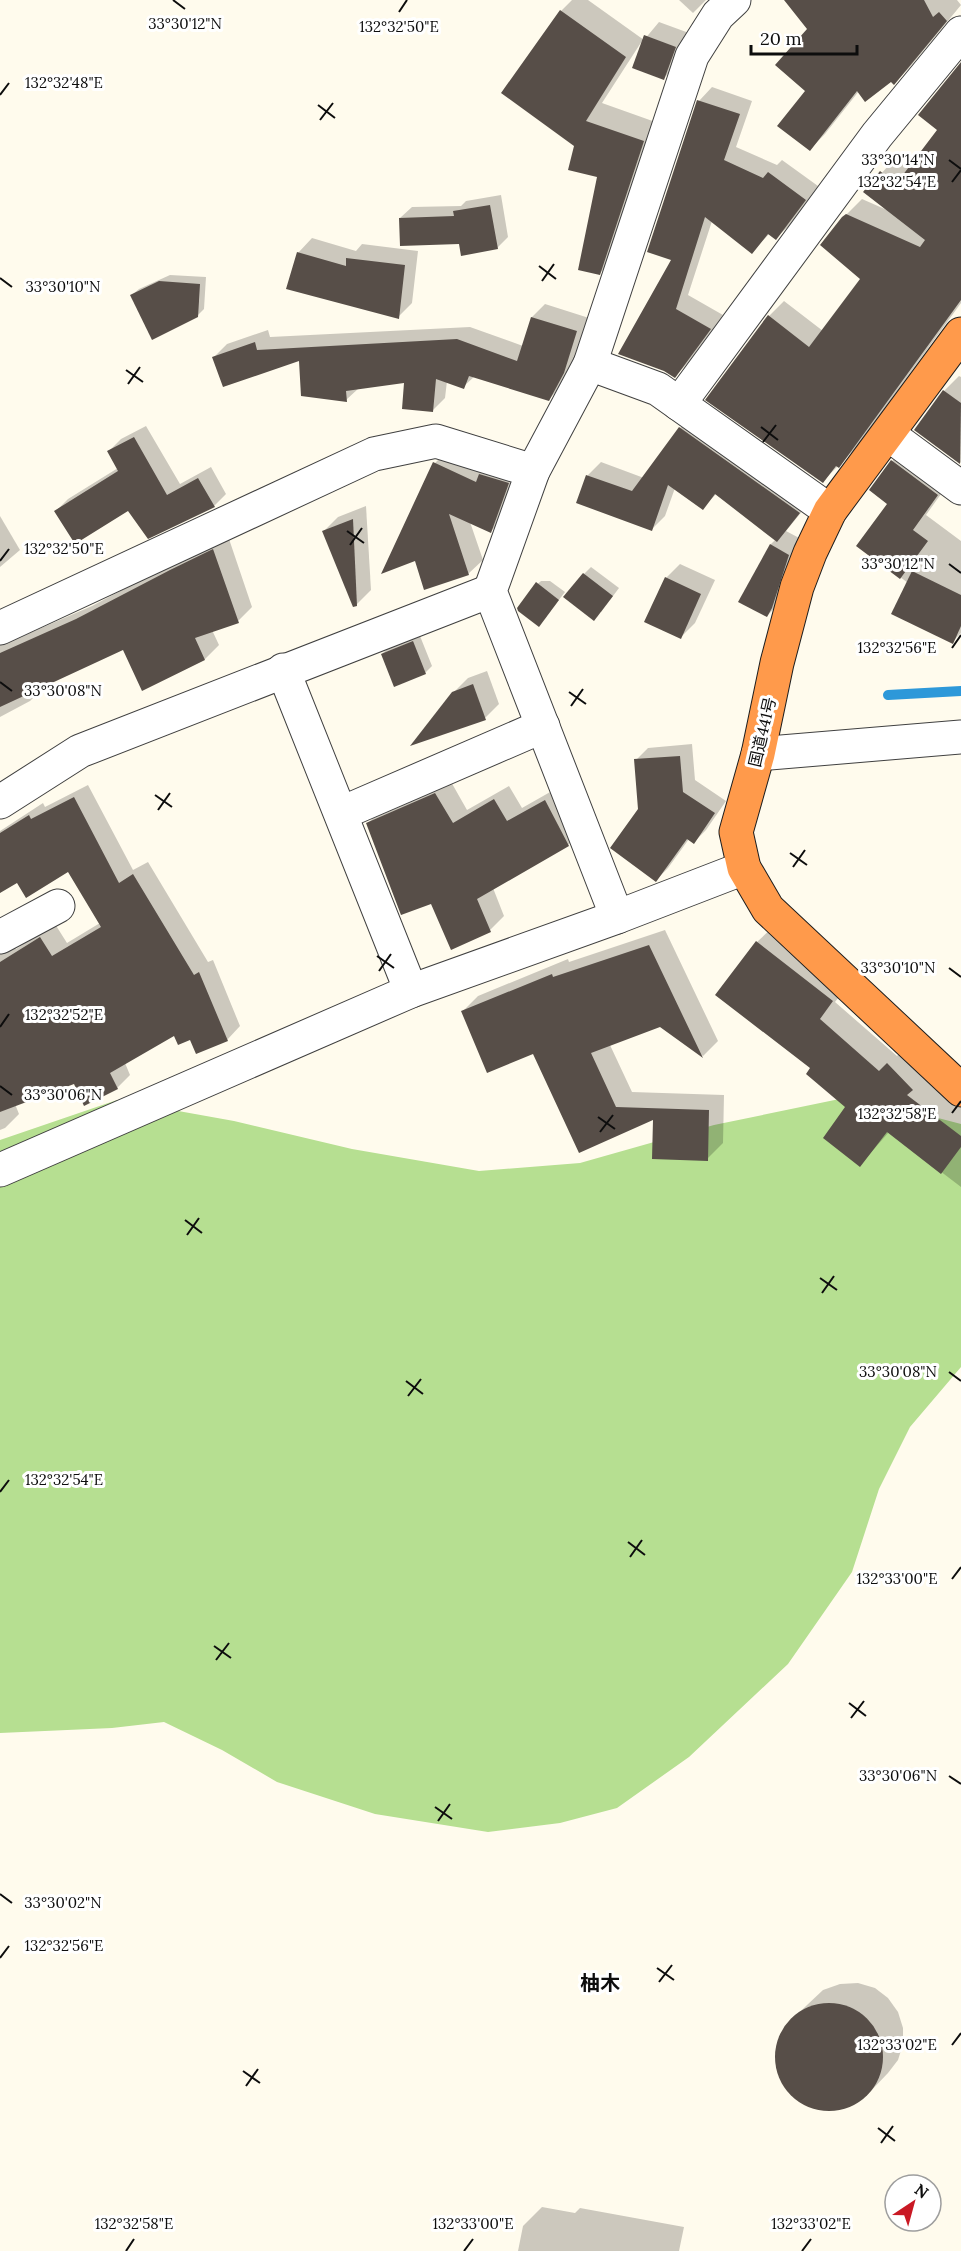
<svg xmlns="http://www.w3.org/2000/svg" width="961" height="2251" font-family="Lora,'Noto Sans JP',serif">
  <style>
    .forest { fill: #b6df91 }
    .shadow { fill: #0003 }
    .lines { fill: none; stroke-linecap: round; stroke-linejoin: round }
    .stream { stroke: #2d98d9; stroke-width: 10 }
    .building { fill: #574e48 }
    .minor-casing { stroke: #404040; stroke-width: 35 }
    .highway-casing { stroke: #1e1e1e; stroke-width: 35 }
    .minor { stroke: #fff; stroke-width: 33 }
    .highway { stroke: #ff9a4b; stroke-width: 33 }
    .ticks { fill: none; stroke: #0d0d0d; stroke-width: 2 }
    .labels { text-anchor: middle; stroke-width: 6; stroke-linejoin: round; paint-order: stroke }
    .street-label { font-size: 16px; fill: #0d0d0d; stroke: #fff }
    .quarter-label { font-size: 20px; font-weight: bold; fill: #0d0d0d; stroke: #fff }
    .ticks-label { font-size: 15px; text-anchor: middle; fill: #0d0d0d; stroke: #fff; stroke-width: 6; stroke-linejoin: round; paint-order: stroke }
  </style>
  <rect width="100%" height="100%" fill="#fffbed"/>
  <path class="forest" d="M854,1096L961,1124V1367L910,1427L879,1489L852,1572L788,1664L689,1757L617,1808L560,1823L488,1832L375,1814L277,1782L222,1750L164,1722L112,1728L0,1733V1140L117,1100L234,1121L352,1149L479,1171L580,1163L714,1125Z"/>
  <g class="shadow">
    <path d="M572,0H588L644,40L659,22L689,33L678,64L664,78L642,41L602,103L661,124L617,256L599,274V176L576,145L503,93L561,11Z"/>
    <path d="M679,0H706L693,13Z"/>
    <path d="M786,0H957L961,5L909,68L894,83L891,80L859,91L825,134L810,149L807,91L809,29Z"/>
    <path d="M961,64V303L854,450L823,481L769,316L784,301L823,331L862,279L843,218L862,199L887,210L865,192L896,157L910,168L939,130Z"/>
    <path d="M712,87L752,101L736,147L777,165L782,160L818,186L790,225L776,238L770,233L752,252L712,221L688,295L723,315L688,363L675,376L673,260L699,101Z"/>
    <path d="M501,195L508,237L497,248L461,242L400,218L412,207L461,206L466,201Z"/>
    <path d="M312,238L356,251L362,244L418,251L412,303L398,317L298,253Z"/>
    <path d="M170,275L206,277L204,309L197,316L132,295L139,289Z"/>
    <path d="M545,304L589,318L576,359L562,386L549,399L475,376L463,387L447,381L445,398L432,411L406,381L359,388L346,400L301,359L214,357L227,344L268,330L270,337L470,327L523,346L532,317Z"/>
    <path d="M959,376L961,377V463L916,429L944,391Z"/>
    <path d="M693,415L812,499L786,531L803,540L781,601L767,616L771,544L776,539L717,493L703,508L675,488L665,516L652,529L578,502L588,475L601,462L644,478L680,428Z"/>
    <path d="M146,426L180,484L211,467L226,494L214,506L56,511L68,499L118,468L109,451L121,439Z"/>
    <path d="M907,447L951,480L926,515L961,541V633L952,642L908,583L858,545L890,503L871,490L892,461Z"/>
    <path d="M449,449L522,469L505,517L491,531L470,522L483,560L468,574L416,559L435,463Z"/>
    <path d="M366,506L371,590L356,605L324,531L338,517Z"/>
    <path d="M0,516L20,550L0,567Z"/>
    <path d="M228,536L252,607L238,621L212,630L219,645L205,659L143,689L124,648L43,685L44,687L30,701L0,717V638L15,633L18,638L92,606L186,556Z"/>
    <path d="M680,564L715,580L695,623L681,637L666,578Z"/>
    <path d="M591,567L619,588L601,612L584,574Z"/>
    <path d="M541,581H550L565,592L545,618L533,588Z"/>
    <path d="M420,636L432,666L425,673L382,654L389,647Z"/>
    <path d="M487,671L499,704L485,718L453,693L468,678Z"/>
    <path d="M692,744L695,780L726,801L706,830L694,842L689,839L668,868L656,880L640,809L636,760L648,748Z"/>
    <path d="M450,780L467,810L509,786L522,808L559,787L583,831L568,845L493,888L504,916L490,930L432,902L368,823L382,809Z"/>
    <path d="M88,785L133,870L148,862L208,962L213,960L240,1026L227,1040L190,1038L175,1034L125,1063L130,1075L117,1088L74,1082L15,1104L19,1114L5,1128L0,1130V936L12,942L16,949L55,924L67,943L100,923L68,870L17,881L0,891V831L43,803L45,807Z"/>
    <path d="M774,926L849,984L835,1002L897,1056L905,1048L928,1072L923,1077L961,1107V1187L889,1132L860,1165L847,1107L813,1068L757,942Z"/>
    <path d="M665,930L718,1041L703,1056L660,1025L610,1045L632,1092L724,1095L723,1143L707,1159L655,1118L580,1151L534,1052L463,1011L478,996L568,959L569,962Z"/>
    <path d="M858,1983L875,1988L888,1998L898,2012L903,2028V2044L898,2060L888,2073L867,2095L853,2104L836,2110L818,2109L801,2103L788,2091L779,2075L776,2057L779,2039L788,2023L823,1990L840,1984Z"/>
    <path d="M542,2207L575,2213L580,2208L684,2227L679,2251H518L523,2226Z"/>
  </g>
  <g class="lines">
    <path class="stream" d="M888,695L961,691"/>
  </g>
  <g class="building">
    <path d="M784,0H924L933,17L939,12L947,21L894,85L891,82L865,102L857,91L810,151L777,126L805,91L775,65L807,29Z"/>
    <path d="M560,10L626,57L586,121L644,141L600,275L578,270L597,177L568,170L574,146L501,93Z"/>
    <path d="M644,35L676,47L664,80L632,68Z"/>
    <path d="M961,62V300L839,468L836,466L823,483L705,400L768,315L809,347L860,279L820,245L842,217L846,214L920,247L925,240L863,192L880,171L896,184L937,130L918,115Z"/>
    <path d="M697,100L740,114L724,160L763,178L768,172L806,200L776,240L768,234L752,254L705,217L676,309L711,329L675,378L664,371L618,354L671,260L647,252Z"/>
    <path d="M490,205L498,249L461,256L459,244L400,246L399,218L454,216L453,211Z"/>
    <path d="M297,252L346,266V258L405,265L399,319L286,289Z"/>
    <path d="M159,281L200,284L198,317L152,340L130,295Z"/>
    <path d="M531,317L577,331L564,373L549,401L469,376L464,389L436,379L433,412L402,409L404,383L346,391L347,402L301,396L299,361L223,387L212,357L255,342L257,350L457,339L517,361Z"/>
    <path d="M943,390L961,403L960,464L914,430Z"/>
    <path d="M679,427L800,513L777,542L715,494L703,510L668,485L652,531L576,503L586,475L632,491Z"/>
    <path d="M134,437L167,495L198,478L215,507L148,539L128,511L75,544L54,511L118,471L107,451Z"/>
    <path d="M891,460L938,495L913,530L928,541L900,579L856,546L887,504L869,490Z"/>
    <path d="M433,462L476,482L479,474L509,483L491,533L449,514L469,575L424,590L415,561L381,574Z"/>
    <path d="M353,519L357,606L353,607L322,531Z"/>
    <path d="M770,544L789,555L772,608L767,617L738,602Z"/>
    <path d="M213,549L239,623L195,638L205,660L142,691L123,650L0,707V653L76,619L170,570Z"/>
    <path d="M912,571L961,595V626L953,644L891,614Z"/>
    <path d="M583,573L613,596L594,621L563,597Z"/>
    <path d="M665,577L701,594L681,639L644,622Z"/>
    <path d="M536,582L559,600L539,627L518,611L517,608Z"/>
    <path d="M413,641L426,674L394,687L381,654Z"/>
    <path d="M473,684L486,720L410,746L452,692Z"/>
    <path d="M680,756L683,792L715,813L694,844L687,839L656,882L610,848L638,809L634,759Z"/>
    <path d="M435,793L453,823L494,799L507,821L545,800L569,846L477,899L491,932L451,950L431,904L401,915L366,823Z"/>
    <path d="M74,797L119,883L133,874L194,975L199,972L228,1041L196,1054L190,1040L178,1045L174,1036L110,1073L118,1089L84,1106L74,1084L0,1112V962L40,937L52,956L101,927L68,872L26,898L17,883L0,893V833L29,815L31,819Z"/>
    <path d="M756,941L833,1001L820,1019L879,1071L887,1063L913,1090L907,1095L961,1136V1147L941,1174L887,1132L860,1167L823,1138L845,1107L806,1074L810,1068L715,995Z"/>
    <path d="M649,945L703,1058L660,1027L591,1053L616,1107L709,1110L708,1161L652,1159L653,1120L579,1153L533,1054L487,1073L461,1011L552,974L553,977Z"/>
    <circle cx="829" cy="2057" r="54"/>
  </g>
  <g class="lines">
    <g class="minor-casing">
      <g id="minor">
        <path d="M590,364L692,56L718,15L734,0"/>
        <path d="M679,404L877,135L961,33"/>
        <path d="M888,434L961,488"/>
        <path d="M0,628L374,454L436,441L533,471"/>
        <path d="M283,670L411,991"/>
        <path d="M758,754L961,737"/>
        <path d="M0,802L80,751L490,591"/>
        <path d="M342,813L543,726"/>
        <path d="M617,917L490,591L533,471L590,364L658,389L830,511"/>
        <path d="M0,937L58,906"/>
        <path d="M0,1170L411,991L617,917L744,868"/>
      </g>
    </g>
    <g class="highway-casing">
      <path id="highway" d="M961,334L830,511L810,553L797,587L777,663L758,754L736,832L744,868L768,909L961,1090"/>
    </g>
    <use href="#minor" class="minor"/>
    <use href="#highway" class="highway"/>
  </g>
  <path class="ticks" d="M173,0L185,9M399,12L407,0M0,95L9,83M318,105L335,118M320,120L333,103M949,160L961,169M952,182L961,170M539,266L556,279M0,278L12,287M542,281L554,264M126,370L143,382M128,384L140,367M761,427L778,440M763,442L776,425M347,531L364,543M350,545L362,528M0,561L9,549M949,564L961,573M952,648L961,635M0,682L12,691M569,692L586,704M571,706L583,689M155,795L172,807M158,810L170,793M790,853L807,865M793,867L805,850M377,956L394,968M949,968L961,977M379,971L391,954M0,1027L9,1014M0,1086L12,1095M952,1113L961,1101M598,1117L615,1129M600,1132L613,1115M185,1220L202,1233M187,1235L199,1218M820,1278L837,1290M822,1293L834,1276M949,1372L961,1381M406,1381L423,1394M408,1396L421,1379M0,1492L9,1480M628,1542L645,1555M630,1557L642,1540M952,1579L961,1567M214,1646L231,1658M216,1660L229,1643M849,1703L866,1716M851,1718L864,1701M949,1776L961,1784M435,1807L452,1819M438,1821L450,1804M0,1894L12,1903M0,1958L9,1946M657,1968L674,1980M659,1982L672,1965M952,2045L961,2033M243,2071L260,2083M246,2086L258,2069M878,2128L895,2141M881,2143L893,2126M126,2251L134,2239M464,2251L473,2239M802,2251L811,2239"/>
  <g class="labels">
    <g class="street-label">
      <text transform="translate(762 732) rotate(-77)" y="6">国道441号</text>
    </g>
    <g class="quarter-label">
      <text x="600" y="1990">柚木</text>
    </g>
  </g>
  <g class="ticks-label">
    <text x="185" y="29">33°30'12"N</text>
    <text x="399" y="32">132°32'50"E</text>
    <text x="64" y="88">132°32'48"E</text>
    <text x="898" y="165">33°30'14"N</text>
    <text x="897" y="187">132°32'54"E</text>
    <text x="63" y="292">33°30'10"N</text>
    <text x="64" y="554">132°32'50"E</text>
    <text x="898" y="569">33°30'12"N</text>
    <text x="897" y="653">132°32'56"E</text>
    <text x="63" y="696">33°30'08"N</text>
    <text x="898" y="973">33°30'10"N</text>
    <text x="64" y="1020">132°32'52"E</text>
    <text x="63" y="1100">33°30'06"N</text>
    <text x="897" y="1119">132°32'58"E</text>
    <text x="898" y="1377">33°30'08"N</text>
    <text x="64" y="1485">132°32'54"E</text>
    <text x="897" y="1584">132°33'00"E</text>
    <text x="898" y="1781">33°30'06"N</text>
    <text x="63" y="1908">33°30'02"N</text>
    <text x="64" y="1951">132°32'56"E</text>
    <text x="897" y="2050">132°33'02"E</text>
    <text x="134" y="2229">132°32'58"E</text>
    <text x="473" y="2229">132°33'00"E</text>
    <text x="811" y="2229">132°33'02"E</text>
  </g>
  <g transform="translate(913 2203) rotate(36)"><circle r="28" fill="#ffffff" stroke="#9e9e9e" stroke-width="1.5"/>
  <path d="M0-4.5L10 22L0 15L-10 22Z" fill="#c91924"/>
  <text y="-9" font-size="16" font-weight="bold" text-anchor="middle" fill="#0d0d0d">N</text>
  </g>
  <path d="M751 45v9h106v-9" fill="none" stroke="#0d0d0d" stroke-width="3"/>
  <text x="760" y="45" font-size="18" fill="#0d0d0d" stroke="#ffffff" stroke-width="4.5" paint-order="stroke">20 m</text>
</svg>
